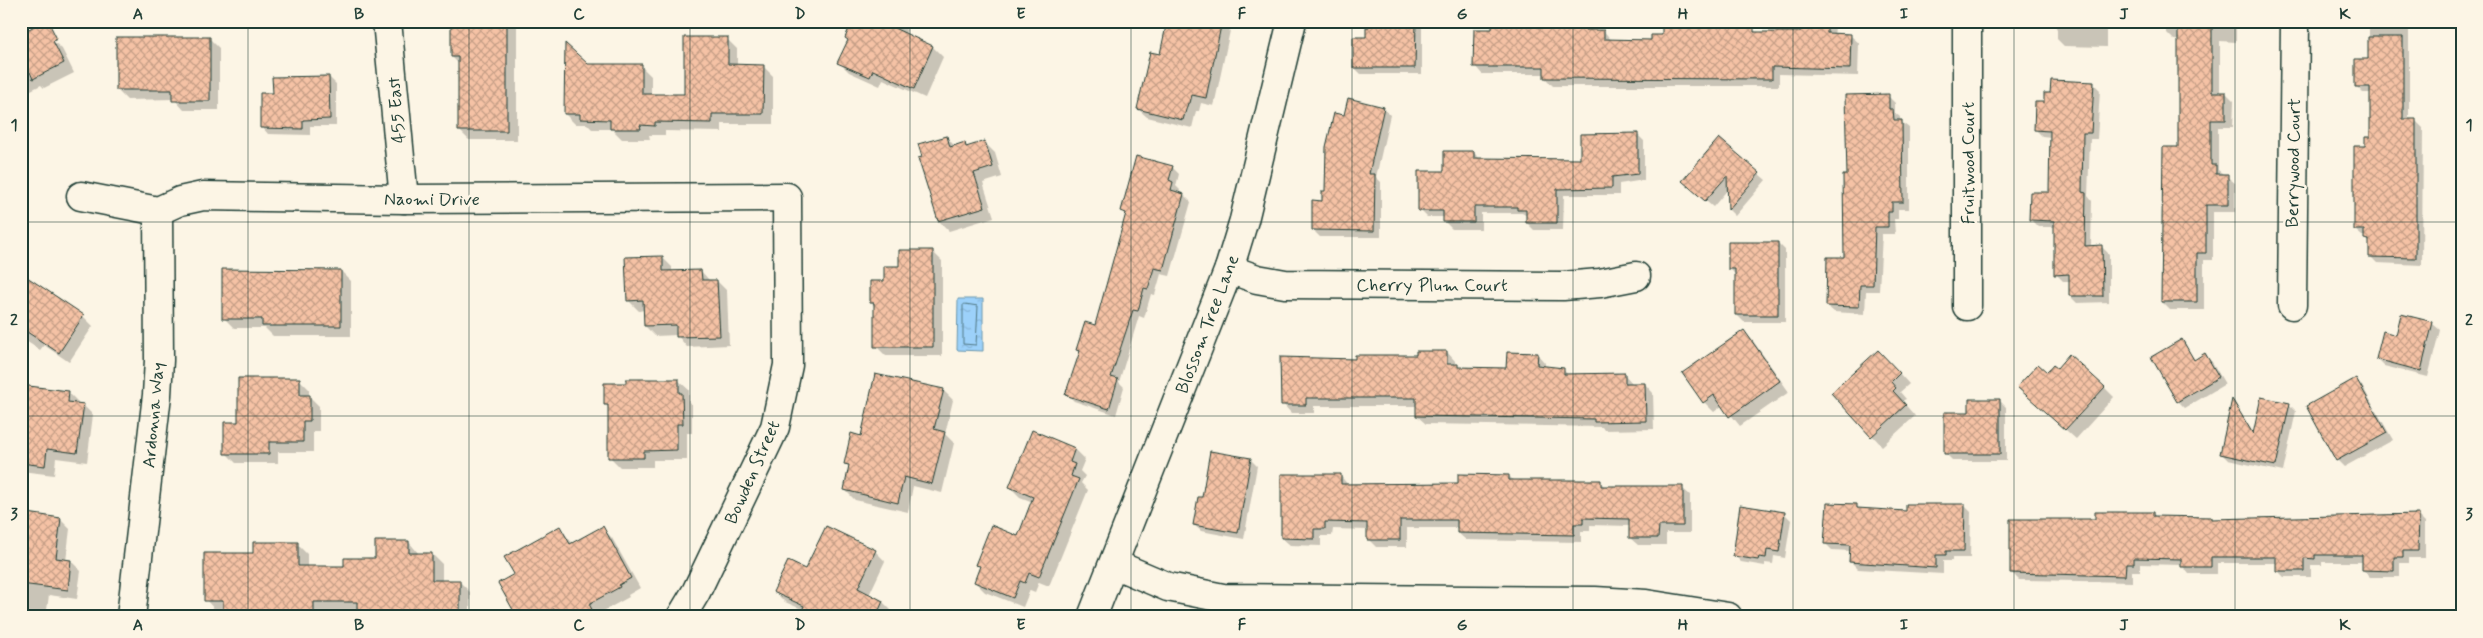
<svg xmlns="http://www.w3.org/2000/svg" width="2483" height="638" font-family="Mynerve,sans-serif">
  <style>
    .water { fill: url(#water-ripples); stroke: #6a96ab }
    .shadow { fill: #0003 }
    .lines { fill: none; stroke-linecap: round; stroke-linejoin: round }
    .shore { stroke: #517883; stroke-width: 1 }
    .building { fill: url(#building-cross-hatch); stroke: #1f3d34 }
    .minor-casing { stroke: #1f3d34; stroke-width: 31 }
    .minor { stroke: #fcf5e5; stroke-width: 28 }
    .grid { fill: none; stroke: #1f3d34; stroke-width: 1; stroke-opacity: 0.55 }
    .labels { text-anchor: middle; stroke-width: 5; stroke-linejoin: round; paint-order: stroke }
    .street-label { font-size: 18px; fill: #1f3d34; stroke: #fcf5e5 }
    .neatline { fill: none; stroke: #1f3d34; stroke-width: 2 }
    .grid-label { font-size: 16px; text-anchor: middle; font-weight: bold; fill: #1f3d34 }
  </style>
  <defs>
    <pattern id="water-ripples" width="26" height="14" patternUnits="userSpaceOnUse" patternTransform="scale(1.25)"><rect width="26" height="14" fill="#9cd1fa"/><path d="M2 4q2-2 4 0t4 0M15 11q2-2 4 0t4 0" fill="none" stroke="#86b4d7"/></pattern>
    <pattern id="building-cross-hatch" width="8" height="8" patternUnits="userSpaceOnUse" patternTransform="scale(1.25)"><rect width="8" height="8" fill="#f5c2a5"/><path d="M0 0l8 8M0 8l8-8" fill="none" stroke="#c69f87"/></pattern>
  </defs>
  <rect width="100%" height="100%" fill="#fcf5e5"/>
  <filter id="ink" filterUnits="userSpaceOnUse"><feTurbulence type="fractalNoise" baseFrequency=".02" numOctaves="2"/><feDisplacementMap in="SourceGraphic" scale="10" xChannelSelector="R" yChannelSelector="G"/><feConvolveMatrix kernelMatrix="1 2 1 2 8 2 1 2 1" color-interpolation-filters="sRGB"/></filter>
  <g filter="url(#ink)">
    <path class="water" d="M958,299H983V351L957,350Z"/>
    <g class="shadow">
      <path d="M452,21H517V140H469L459,130V64L452,57Z"/>
      <path d="M867,21H898L907,30L905,35L933,47L943,57L925,98L883,79L880,86L849,72L839,62L849,41L846,38Z"/>
      <path d="M1169,21H1232L1214,106L1201,103L1199,111H1196L1192,128L1147,117L1138,109L1161,55Z"/>
      <path d="M1371,21H1422V74H1361L1354,67L1367,38Z"/>
      <path d="M1493,21H1581L1583,29L1589,31H1604L1611,40L1652,42L1664,36L1716,24V21H1749L1752,29L1758,33H1801V21H1828L1835,28L1834,35L1851,36L1859,43L1858,76L1779,74V86H1553L1545,78V74H1482L1475,66L1493,30Z"/>
      <path d="M2052,21H2106V47L2064,46L2057,39V29Z"/>
      <path d="M2166,21H2236V42L2220,41V93H2226L2234,101L2233,127H2218V170L2235,183V212H2213V260H2204V310H2170L2162,302L2180,148V40H2174L2166,32Z"/>
      <path d="M2369,21H2409V121H2416L2423,128L2422,265L2377,263L2370,256V244L2365,236H2362L2355,230L2366,148L2372,138V93H2363L2356,86L2369,60Z"/>
      <path d="M209,38L219,48V110H184L174,99L127,100L117,90Z"/>
      <path d="M21,39H51L62,49L74,73L44,88L41,85L21,95Z"/>
      <path d="M727,39L737,49V66H763L773,76V124H722V132L665,131V135H649L650,139H622L612,129H592L587,124H575L565,114L587,66H641L651,76V96H685Z"/>
      <path d="M329,77L336,84V126H310V135L268,134L262,127L274,94Z"/>
      <path d="M2093,83L2100,90L2097,139H2090L2088,196L2092,201L2091,247H2102L2109,254V302L2077,303L2070,296V281H2063L2056,274L2055,227H2038L2031,220L2050,194L2051,137L2042,136L2035,129L2051,94Z"/>
      <path d="M1888,96L1895,103V113L1900,117V121L1909,128V209H1898V219H1894L1895,234H1882L1879,291H1866L1865,314L1834,312L1827,306L1845,259L1848,177Z"/>
      <path d="M1383,108L1390,115L1376,177L1381,182V237H1320L1313,230L1326,192L1345,117Z"/>
      <path d="M1637,134L1644,141V180L1619,184V195H1564L1563,230H1534L1527,223V216L1522,213H1481V229H1452L1445,222V217H1427L1420,210L1445,173L1474,153L1480,159L1581,160Z"/>
      <path d="M946,137L955,146L964,144L968,147L985,143L995,153L1002,177L983,183L994,217L949,231L939,221L923,158Z"/>
      <path d="M1719,140L1766,180L1735,216L1729,210V188L1713,207L1690,188Z"/>
      <path d="M1172,167L1179,174L1176,186L1180,190L1179,194L1184,195L1191,202L1170,276L1161,274L1155,295L1151,294L1144,318L1139,316L1119,382L1124,387L1116,415L1074,401L1067,394L1080,353L1077,349L1096,327L1127,215L1123,211Z"/>
      <path d="M1778,243L1785,250V322H1744L1737,315V276L1730,269Z"/>
      <path d="M932,251L942,261V356H886L876,346V307L871,303L900,267Z"/>
      <path d="M662,257L672,267V272L701,271L710,281H717L727,291L729,345L687,347L677,335L655,336L645,326L644,310L639,311L628,300Z"/>
      <path d="M341,271L351,281V336H273L265,328H234L224,318Z"/>
      <path d="M21,275L83,316L93,326L69,362L44,345L40,350L21,338Z"/>
      <path d="M2433,324L2440,330L2428,377L2384,366L2377,359L2397,336Z"/>
      <path d="M1743,331L1753,341L1789,392L1740,426L1723,405L1714,412L1704,402Z"/>
      <path d="M2181,341L2196,361L2205,355L2212,362L2225,384L2185,408L2178,401Z"/>
      <path d="M1447,352L1455,361V366L1460,368L1507,370L1537,354L1545,363V367L1563,370L1569,375L1624,374L1633,384H1645L1653,393L1654,429L1604,430L1602,427L1426,424L1417,416V406H1314V413H1291L1283,404L1356,360Z"/>
      <path d="M1888,361L1909,384L1900,392L1906,399L1902,401L1915,416L1882,446L1833,393Z"/>
      <path d="M2047,374L2104,387L2114,397L2076,439L2029,397Z"/>
      <path d="M299,379L309,389V396L319,406V431H313V452H278V463H236L226,453L239,423Z"/>
      <path d="M678,380L689,390V402L692,405V433H687V460H653V467H620L610,457L609,409L606,405Z"/>
      <path d="M2356,380L2362,386L2393,440L2344,467L2337,460L2307,407Z"/>
      <path d="M21,386L68,392L78,402V405H83L93,415L87,462L56,458L54,475L21,471Z"/>
      <path d="M943,390L953,400L945,434L954,443L942,493L913,486L908,512L855,500L845,490L850,468L845,463L861,437Z"/>
      <path d="M1999,400L2006,407V461H1953L1946,454L1970,413Z"/>
      <path d="M2233,401L2254,434L2289,404L2296,411L2283,472L2228,460L2221,453Z"/>
      <path d="M1075,449L1085,459L1080,471L1085,476L1081,483L1088,490L1049,586L1039,582L1035,592L1030,590L1023,607L985,592L975,582L981,568L977,564L1019,538L1033,502L1020,497L1010,487Z"/>
      <path d="M1250,459L1257,466L1244,539L1201,531L1194,525L1203,499Z"/>
      <path d="M1340,475L1348,485L1459,484L1509,476L1514,481L1600,482L1606,488H1682L1690,495V533H1666V545H1638L1630,538V526L1590,525V531H1581V542L1466,540L1458,533V528H1407V547H1376L1368,539V530L1333,529L1332,536H1321V546L1290,545L1282,538Z"/>
      <path d="M1964,505L1971,512L1970,558H1952V561H1943V574L1858,569L1851,562V551L1832,550L1825,543L1856,506L1860,510L1907,513Z"/>
      <path d="M1784,513L1791,520L1785,558L1774,556L1773,564L1765,563V566L1741,562L1734,555Z"/>
      <path d="M2153,513L2157,518L2213,520L2418,515L2425,522V558H2409V563H2400V577H2370L2363,570V562H2322V565H2311V577H2284L2277,570V563H2217V574H2189L2182,565L2140,564V571H2132V582L2019,580L2012,573L2097,521Z"/>
      <path d="M21,514L60,519L70,529L66,561H71L81,571L77,599L49,595L46,617H21Z"/>
      <path d="M560,528L573,544L602,528L612,538L640,588L628,595L629,597L598,614L599,617H518L515,575Z"/>
      <path d="M409,542L419,554H432L442,564V582H460L470,592V617H364L359,612H324V617H224V611H216L206,600L255,554L297,544L307,554V568H346L376,559Z"/>
      <path d="M875,551L885,561L869,595L883,602L893,612L890,617H801L804,610L785,602L775,592L806,571Z"/>
    </g>
    <g class="lines">
      <path class="shore" d="M965,304L978,306L976,345L963,344V306Z"/>
    </g>
    <g class="building">
      <path d="M44,21H48L57,39L53,41L64,63L33,79L30,72L21,76V33Z"/>
      <path d="M451,21H507V131H458V57H451Z"/>
      <path d="M852,21H897L894,28L933,46L914,89L873,70L870,77L837,63L848,40L845,38Z"/>
      <path d="M1167,21H1222L1206,98L1192,95L1190,103H1188L1183,120L1137,109L1150,52L1160,54Z"/>
      <path d="M1369,21H1416L1415,68H1353V37H1366V27H1369Z"/>
      <path d="M1492,21H1576V27H1586V30H1604V39L1651,40V35H1662V22L1744,21V27H1754V32H1800V21H1827V33L1851,34L1850,69L1772,67V79L1544,78V67H1473L1474,29H1492Z"/>
      <path d="M2178,21H2212V92H2226V120H2211V165H2216V174H2228V205H2206V253H2197V302H2161L2163,147H2178Z"/>
      <path d="M116,37H210V101H172V90H116Z"/>
      <path d="M684,37H728V64L764,65L763,114H712V123L655,122V126L640,125L641,129H610V120L580,119V114H564L565,43L588,64H642V94H684Z"/>
      <path d="M2368,37H2403V119H2416V258L2369,257V240L2364,239V230H2354V146H2365V137H2370V87H2355V59H2368Z"/>
      <path d="M329,76L330,119L303,120V129L260,128V93H273L272,77Z"/>
      <path d="M2051,80L2094,82L2091,133H2083L2082,192L2086,193L2085,246L2102,245L2103,296H2069V274L2054,275V221L2029,220L2030,192H2049L2050,131L2034,130L2035,102H2044V93H2050Z"/>
      <path d="M1889,94V109H1893L1894,120H1902L1903,202H1892V212H1888V227H1875L1873,285H1860L1859,307L1826,306L1827,257H1844L1843,175H1847L1845,95Z"/>
      <path d="M1348,98L1384,107L1369,174H1375L1374,231L1312,230V200L1322,201V191H1325L1326,147L1334,113L1344,115Z"/>
      <path d="M1638,133V174L1612,177V188L1557,189V223H1526V210H1517V207H1474V222H1443V211H1418V171H1444V151H1474V158L1580,159V134Z"/>
      <path d="M947,136L950,147L965,142L966,147L985,141L993,167L974,173L985,207L938,221L918,158L922,157L918,144Z"/>
      <path d="M1719,138L1760,173L1728,210L1727,176L1705,201L1682,181Z"/>
      <path d="M1136,156L1173,166L1169,180L1173,182L1171,190L1184,194L1163,270L1154,268L1148,289L1144,288L1138,311L1133,310L1111,377L1118,379L1109,409L1065,395L1080,351L1076,350L1085,322L1095,325L1126,213L1121,211Z"/>
      <path d="M1728,242H1778V315H1735V269H1728Z"/>
      <path d="M899,250H933V347H874V303H870V281H884V266H899Z"/>
      <path d="M663,256V271L701,270L702,280H717L720,336L676,337V325L644,326L643,300L627,301L625,257Z"/>
      <path d="M222,269L341,270V326H262V319H222Z"/>
      <path d="M21,273L84,315L59,353L21,328Z"/>
      <path d="M2401,314L2433,322L2421,371L2376,359L2383,331L2396,335Z"/>
      <path d="M1744,330L1780,381L1729,417L1714,395L1703,403L1682,373Z"/>
      <path d="M2182,339L2194,360L2205,353L2219,377L2177,402L2151,357Z"/>
      <path d="M1878,350L1900,373L1891,382L1896,388L1893,391L1906,405L1871,437L1831,393Z"/>
      <path d="M1416,351H1447V364H1458V367L1506,368L1507,352L1538,353L1537,365L1564,368V374L1625,373V383H1645L1646,421L1594,422V419L1416,416V398H1306V405H1281L1280,357L1355,359V355H1416Z"/>
      <path d="M2069,354L2105,387L2065,430L2017,387L2038,364L2047,372L2053,365L2057,368Z"/>
      <path d="M875,374L944,389L934,429L945,432L932,484L904,477L898,503L844,490L849,465L844,464L851,433L861,436Z"/>
      <path d="M238,378H300V395H310V421H303V442H269V454H224V422H238Z"/>
      <path d="M2356,378L2387,433L2336,461L2306,406Z"/>
      <path d="M626,379H679V393H682L683,424H677V450L644,451V458H608V405H604V383H626Z"/>
      <path d="M21,385L69,391L68,402L84,404L77,453L47,449L45,466L21,463Z"/>
      <path d="M2261,397L2290,403L2276,466L2220,454L2232,399L2253,434Z"/>
      <path d="M1969,399H2000V454H1944V412H1969Z"/>
      <path d="M1032,430L1075,448L1070,462L1075,464L1071,476L1079,479L1039,577L1029,573L1025,583L1020,581L1013,598L974,582L980,566L975,565L991,525L1018,536L1033,497L1009,487Z"/>
      <path d="M1210,451L1251,458L1238,533L1193,525L1198,497H1202Z"/>
      <path d="M1281,474H1341V484L1458,483V474L1509,475V480H1601V486H1683V526H1659L1658,538H1629V519L1583,518V524H1574V535L1457,533V520H1400V540H1367V523L1325,522V529H1314V539L1281,538Z"/>
      <path d="M1827,503L1857,504V508L1906,511V504H1965L1964,551H1946V555H1936V568L1849,562L1850,545L1824,544Z"/>
      <path d="M1740,505L1785,512L1779,552L1767,550L1766,558L1759,557L1758,560L1733,556Z"/>
      <path d="M21,512L61,518L56,558L71,560L68,590L21,584Z"/>
      <path d="M2095,512H2153V516L2211,517V519L2419,514L2418,551H2403V557H2394V571L2362,570V555H2315V559L2304,558V571H2276V557H2211V567H2181V559L2134,558V564H2126L2125,576L2010,573V519H2095Z"/>
      <path d="M560,526L570,544L603,526L631,578L619,585L620,587L589,604L596,617H559L554,609L540,617H517L498,583L514,574L504,557Z"/>
      <path d="M826,526L876,550L858,588L883,601L876,617H799L804,606L773,592L788,561L805,569Z"/>
      <path d="M375,541H409V553H432V580H460V617H364V612H357V602H314V616L223,617V601H204V553H253V542H298V566H344V558H375Z"/>
    </g>
    <g class="lines">
      <g class="minor-casing">
        <g id="minor">
          <path d="M387,21L404,199"/>
          <path d="M81,196L158,211L180,201L203,196L404,199L787,197L788,365L775,427L696,592L681,617"/>
          <path d="M1229,269L1257,279L1285,284L1563,286L1600,283L1636,276"/>
          <path d="M2292,305L2295,21"/>
          <path d="M1967,306V21"/>
          <path d="M1114,564L1168,587L1223,598L1595,601L1646,604L1728,617"/>
          <path d="M131,617L157,395L159,360L158,211"/>
          <path d="M1092,617L1229,269L1244,220L1292,21"/>
        </g>
      </g>
      <use href="#minor" class="minor"/>
    </g>
  </g>
  <path class="grid" d="M248,21V617M469,21V617M690,21V617M910,21V617M1131,21V617M1352,21V617M1573,21V617M1793,21V617M2014,21V617M2235,21V617M21,222H2462M21,416H2462"/>
  <g class="labels">
    <g class="street-label">
      <text transform="translate(396 110) rotate(-95)" y="6">455 East</text>
      <text transform="translate(1968 163) rotate(-90)" y="6">Fruitwood Court</text>
      <text transform="translate(2293 163) rotate(-89)" y="6">Berrywood Court</text>
      <text x="432" y="205">Naomi Drive</text>
      <text x="1432" y="291">Cherry Plum Court</text>
      <text transform="translate(1207 324) rotate(-69)" y="6">Blossom Tree Lane</text>
      <text transform="translate(153 415) rotate(-85)" y="6">Ardonna Way</text>
      <text transform="translate(752 472) rotate(-66)" y="6">Bowden Street</text>
    </g>
  </g>
  <rect width="2483" height="638" fill="none" stroke="#fcf5e5" stroke-width="55"/>
  <rect x="28" y="28" width="2428" height="582" class="neatline"/>
  <g class="grid-label">
    <text x="138" y="19">A</text>
    <text x="359" y="19">B</text>
    <text x="579" y="19">C</text>
    <text x="800" y="19">D</text>
    <text x="1021" y="19">E</text>
    <text x="1242" y="19">F</text>
    <text x="1462" y="19">G</text>
    <text x="1683" y="19">H</text>
    <text x="1904" y="19">I</text>
    <text x="2124" y="19">J</text>
    <text x="2345" y="19">K</text>
    <text x="14" y="130">1</text>
    <text x="2469" y="130">1</text>
    <text x="14" y="325">2</text>
    <text x="2469" y="325">2</text>
    <text x="14" y="519">3</text>
    <text x="2469" y="519">3</text>
    <text x="138" y="630">A</text>
    <text x="359" y="630">B</text>
    <text x="579" y="630">C</text>
    <text x="800" y="630">D</text>
    <text x="1021" y="630">E</text>
    <text x="1242" y="630">F</text>
    <text x="1462" y="630">G</text>
    <text x="1683" y="630">H</text>
    <text x="1904" y="630">I</text>
    <text x="2124" y="630">J</text>
    <text x="2345" y="630">K</text>
  </g>
</svg>
